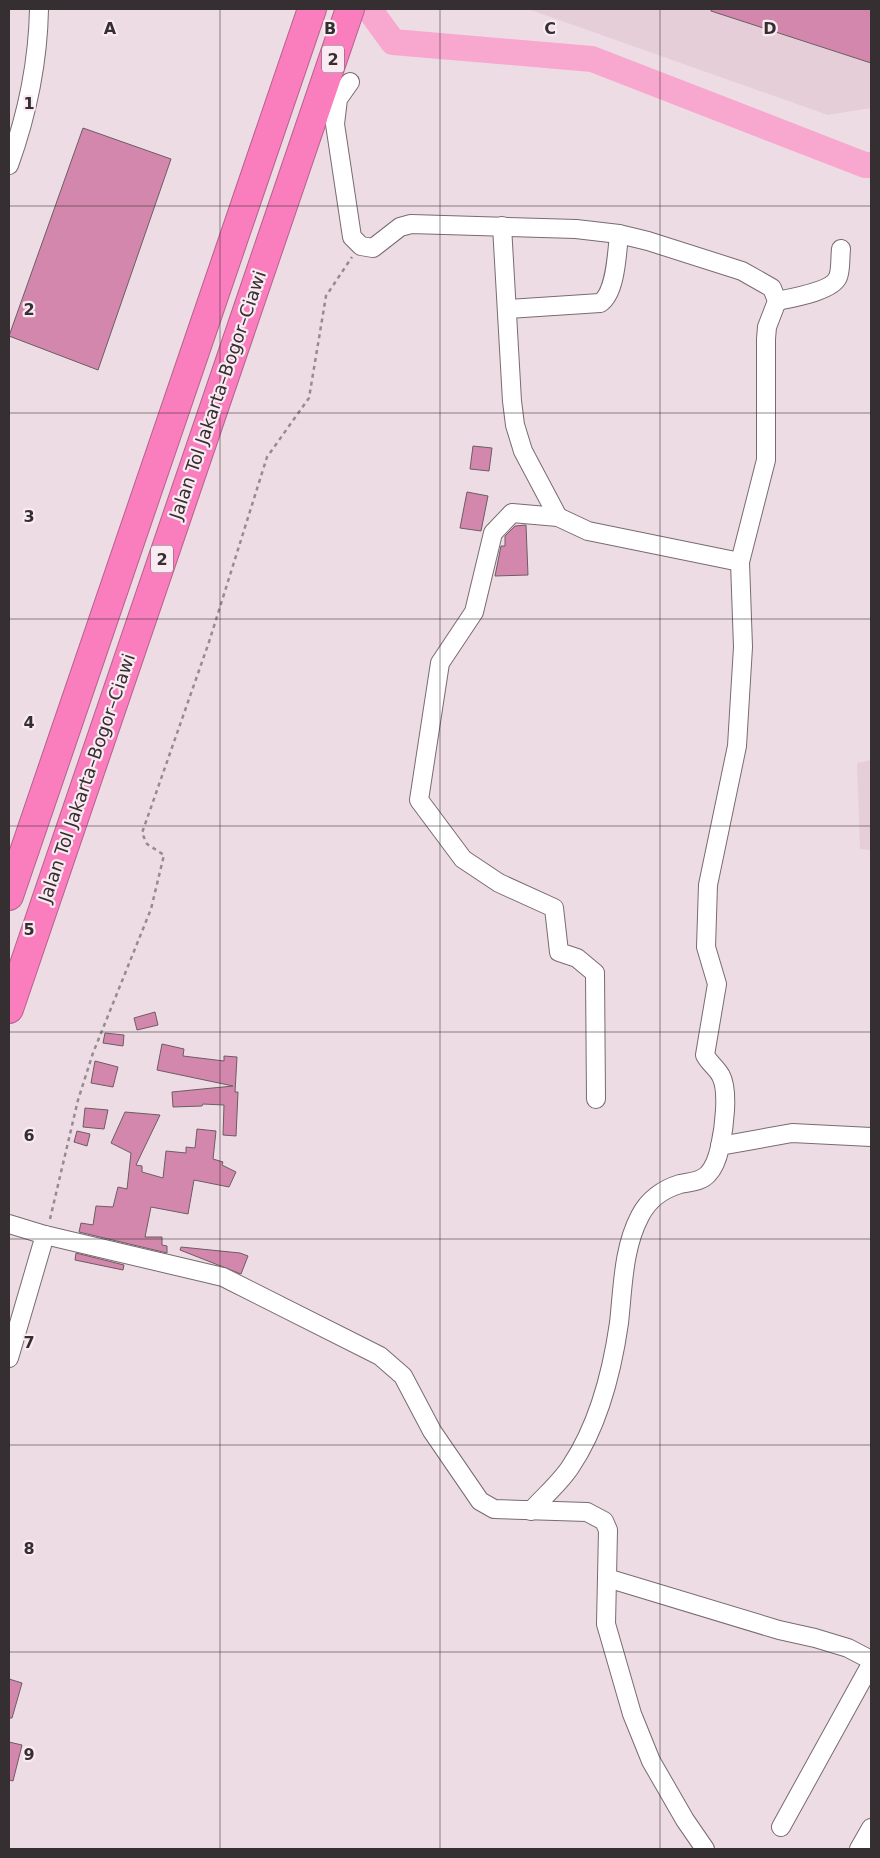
<svg xmlns="http://www.w3.org/2000/svg" width="880" height="1858" font-family="'DejaVu Sans',sans-serif">
  <style>
    .built { fill: #e6ced9 }
    .lines { fill: none; stroke-linecap: round; stroke-linejoin: round }
    .river { stroke: #f8a8ce; stroke-width: 26 }
    .building { fill: #d487ac; stroke: #6b5d63 }
    .minor-casing { stroke: #796b71; stroke-width: 20 }
    .motorway-casing { stroke: #b5628d; stroke-width: 30 }
    .path { stroke: #978b90; stroke-width: 2.5; stroke-dasharray: 4 4; stroke-linecap: butt }
    .minor { stroke: #fff; stroke-width: 18 }
    .motorway { stroke: #fa7dbe; stroke-width: 28 }
    .grid { fill: none; stroke: #352f31; stroke-width: 1; stroke-opacity: 0.55 }
    .labels { text-anchor: middle; stroke-width: 4.5; stroke-linejoin: round; paint-order: stroke }
    .shield { fill: #faeaf1; stroke: #70676b; stroke-width: 1 }
    .shield-label { font-size: 16px; font-weight: bold; fill: #352f31 }
    .street-label { font-size: 18px; fill: #352f31; stroke: #faeaf1 }
    .grid-label { font-size: 16px; text-anchor: middle; font-weight: bold; fill: #352f31; stroke: #faeaf1; stroke-width: 4.5; stroke-linejoin: round; paint-order: stroke }
  </style>
  <rect width="100%" height="100%" fill="#eddce4"/>
  <g class="built">
    <path d="M528,9H871V108L828,115Z"/>
    <path d="M871,760V850L860,849L857,763Z"/>
  </g>
  <g class="lines">
    <path class="river" d="M369,9L393,42L592,59L865,165H871"/>
  </g>
  <g class="building">
    <path d="M711,9H871V63L711,11Z"/>
    <path d="M83,128L171,159L98,370L9,336Z"/>
    <path d="M473,446L492,448L489,471L470,469Z"/>
    <path d="M467,492L488,496L481,531L460,528Z"/>
    <path d="M526,525L528,575L495,576L501,546H505V536L515,526Z"/>
    <path d="M155,1012L158,1025L137,1030L134,1018Z"/>
    <path d="M105,1033L124,1035L123,1046L103,1043Z"/>
    <path d="M162,1044L184,1049L183,1056L224,1061V1056L237,1057L235,1092H238L236,1136L223,1135L224,1105L203,1104L202,1106L173,1107L172,1092L233,1086L157,1070Z"/>
    <path d="M95,1061L118,1067L113,1087L91,1083Z"/>
    <path d="M85,1108L108,1110L104,1129L83,1127Z"/>
    <path d="M125,1112L160,1115L136,1165L142,1166V1172L163,1178L166,1151L186,1153V1147L195,1148L197,1129L216,1131L213,1159L223,1162L222,1165L236,1172L229,1187L194,1180L188,1214L151,1207L145,1237H162V1245L167,1246V1253L79,1232L81,1223L93,1225L96,1206L113,1207L118,1187L127,1189L131,1153L111,1143Z"/>
    <path d="M77,1131L90,1134L87,1146L74,1142Z"/>
    <path d="M181,1247L240,1253L248,1256L241,1274L180,1250Z"/>
    <path d="M76,1253L124,1265L123,1270L75,1260Z"/>
    <path d="M9,1679L22,1683L12,1718H9Z"/>
    <path d="M9,1742L22,1745L13,1781L9,1780Z"/>
  </g>
  <g class="lines">
    <g class="minor-casing">
      <g id="minor">
        <path d="M350,82L338,99L335,124L352,237L361,246L373,248L400,227L411,224L576,229L619,234L648,241L742,271L772,288L777,301L767,327L766,339V460L740,562L743,647L737,746L708,885L706,947L717,984L705,1055C709,1063 717,1068 721,1076C729,1091 724,1129 720,1147C718,1156 715,1167 708,1174C701,1182 689,1182 680,1184C663,1189 648,1200 640,1216C623,1248 623,1287 619,1323C612,1372 599,1424 571,1466C561,1482 544,1496 531,1511"/>
        <path d="M9,165C27,115 38,63 39,9"/>
        <path d="M502,226L512,401L515,425L523,451L558,517"/>
        <path d="M777,301C791,298 833,291 838,277C841,270 840,257 841,249"/>
        <path d="M508,309L600,303C616,293 617,252 619,234"/>
        <path d="M596,1099L595,973L577,958L559,952L554,908L499,883L463,859L419,800L440,663L474,612L493,533L512,513L558,517L588,531L740,562"/>
        <path d="M720,1146L792,1133L871,1137"/>
        <path d="M9,1224L45,1235L223,1277L380,1356L403,1376L432,1431L480,1501L494,1509L587,1512L604,1521L608,1530L606,1624L632,1714L651,1761L685,1820L705,1849"/>
        <path d="M9,1358L45,1235"/>
        <path d="M607,1578L779,1630L815,1638L848,1648L871,1660"/>
        <path d="M781,1827L871,1664"/>
        <path d="M859,1849L871,1828"/>
      </g>
    </g>
    <g class="motorway-casing">
      <g id="motorway">
        <path d="M9,896L312,9"/>
        <path d="M9,1009L350,9"/>
      </g>
    </g>
    <path class="path" d="M50,1219L78,1100L93,1053L151,909L164,855L147,844L142,833L209,642L267,457L309,398L326,296L352,257"/>
    <use href="#minor" class="minor"/>
    <use href="#motorway" class="motorway"/>
  </g>
  <path class="grid" d="M220,9V1849M440,9V1849M660,9V1849M9,206H871M9,413H871M9,619H871M9,826H871M9,1032H871M9,1239H871M9,1445H871M9,1652H871"/>
  <g class="labels">
    <g class="shield">
      <rect x="322" y="45.5" width="22" height="27" rx="4"/>
      <rect x="151" y="545.5" width="22" height="27" rx="4"/>
    </g>
    <g class="shield-label">
      <text x="333" y="65">2</text>
      <text x="162" y="565">2</text>
    </g>
    <g class="street-label">
      <text transform="translate(218 395) rotate(-71)" y="6">Jalan Tol Jakarta–Bogor–Ciawi</text>
      <text transform="translate(87 778) rotate(-71)" y="6">Jalan Tol Jakarta–Bogor–Ciawi</text>
    </g>
  </g>
  <g class="grid-label">
    <text x="110" y="34">A</text>
    <text x="330" y="34">B</text>
    <text x="550" y="34">C</text>
    <text x="770" y="34">D</text>
    <text x="29" y="109">1</text>
    <text x="29" y="315">2</text>
    <text x="29" y="522">3</text>
    <text x="29" y="728">4</text>
    <text x="29" y="935">5</text>
    <text x="29" y="1141">6</text>
    <text x="29" y="1348">7</text>
    <text x="29" y="1554">8</text>
    <text x="29" y="1760">9</text>
  </g>
  <rect width="880" height="1858" fill="none" stroke="#352f31" stroke-width="20"/>
</svg>
